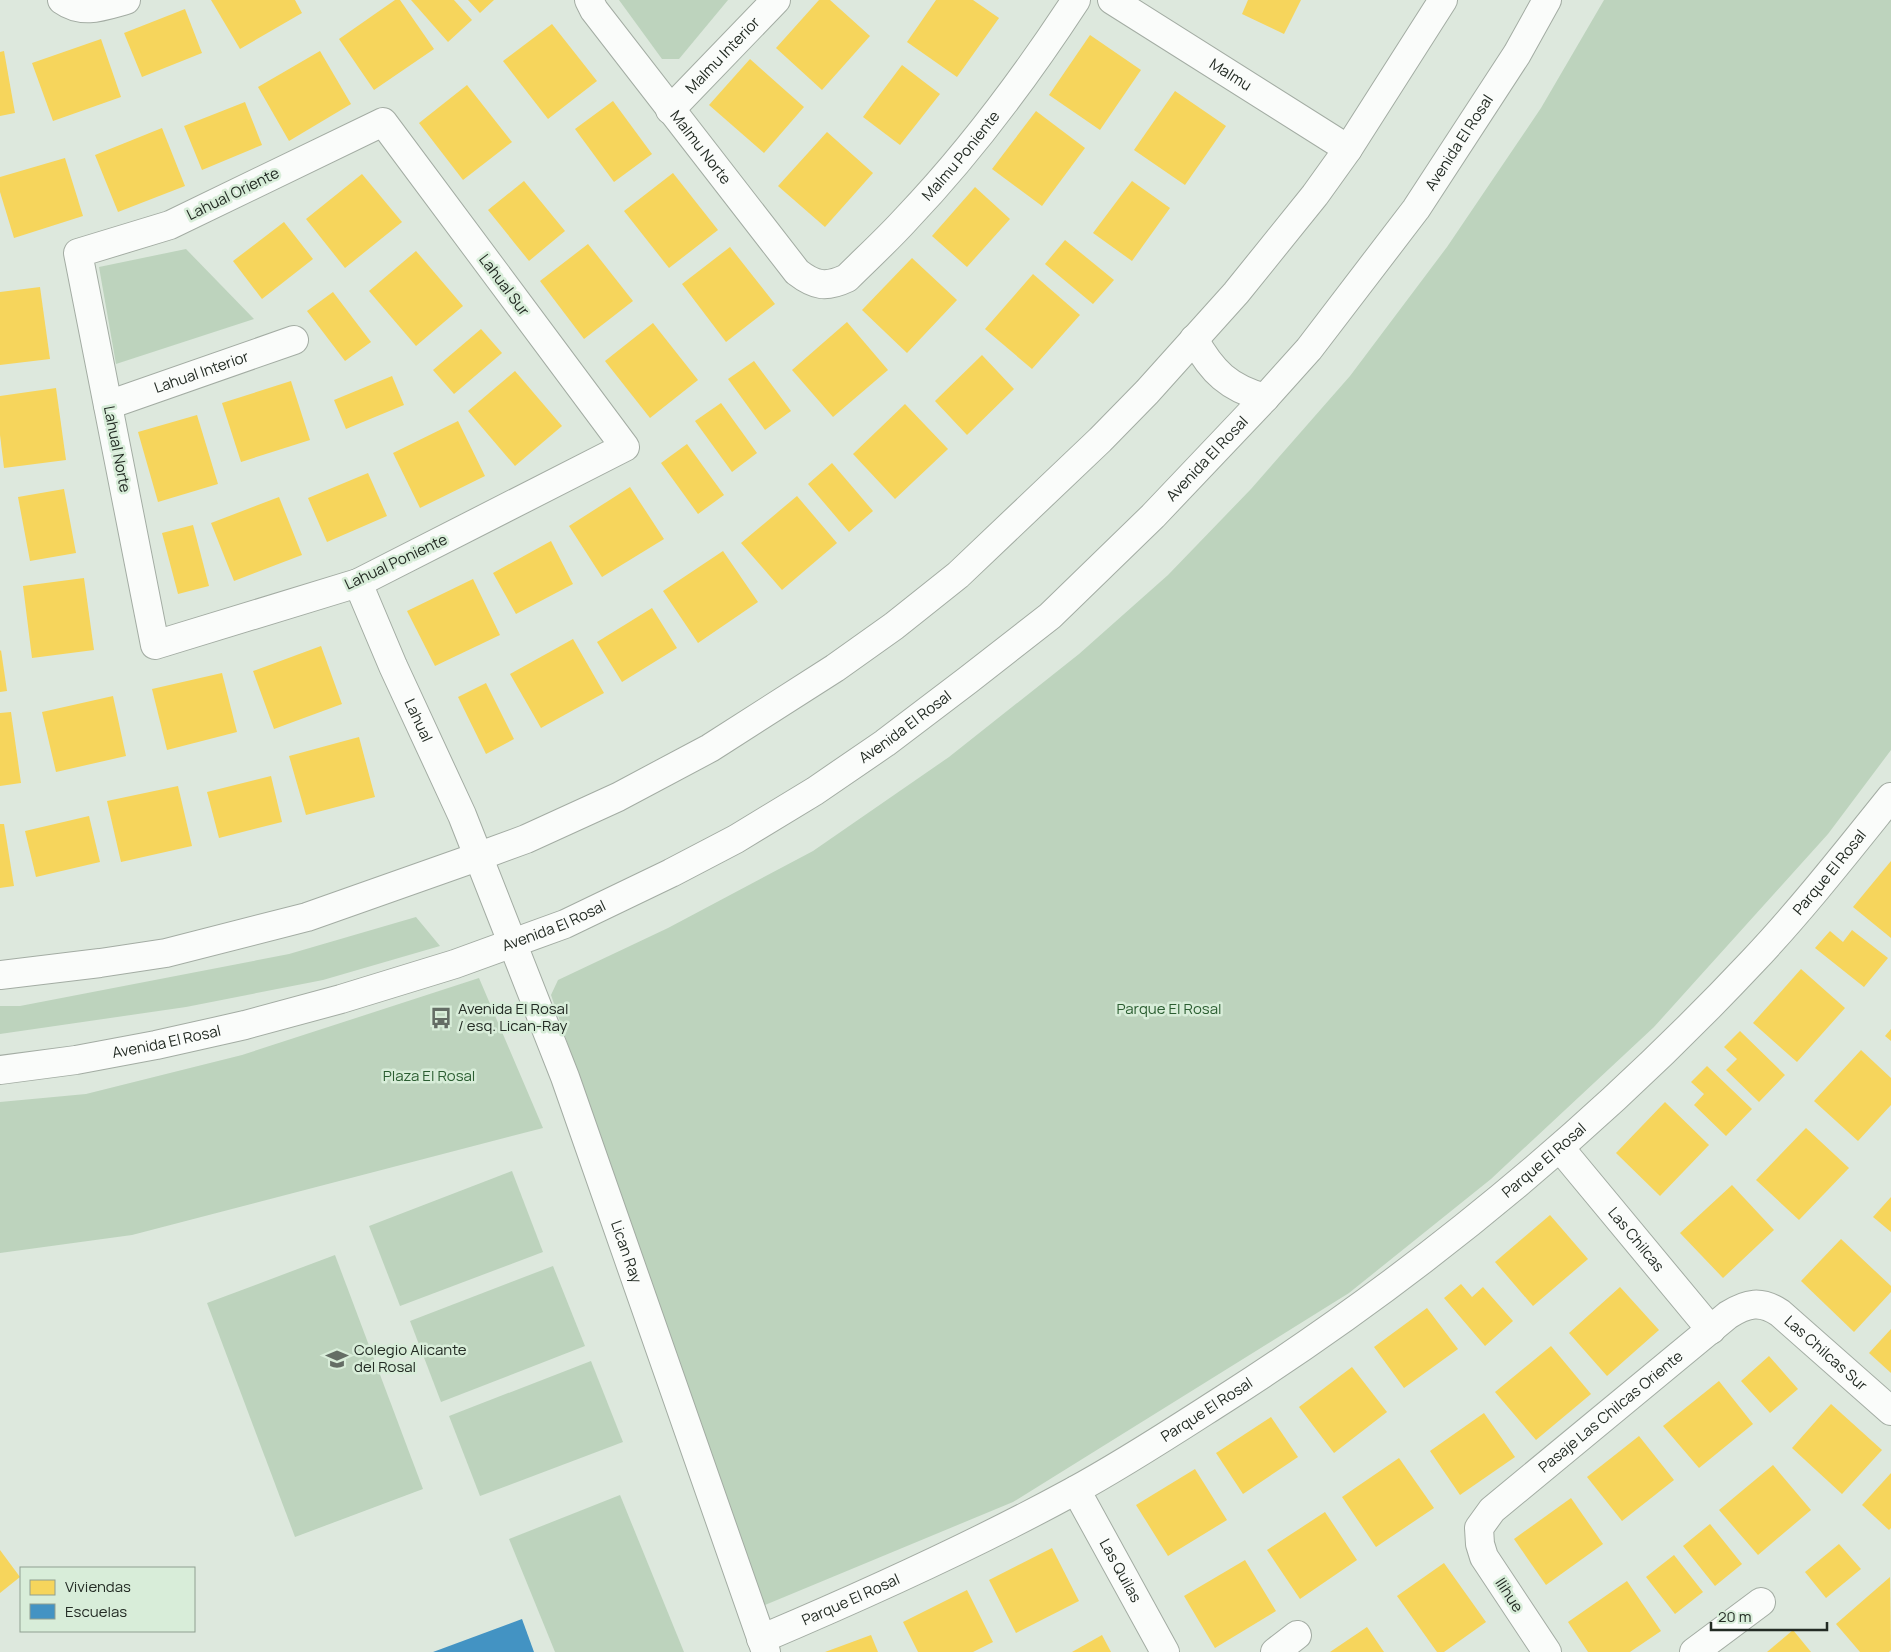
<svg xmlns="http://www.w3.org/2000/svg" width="1891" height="1652" font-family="Manrope,sans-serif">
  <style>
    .green { fill: #bdd3bd }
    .homes { fill: #f6d55c }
    .schools { fill: #4393c3 }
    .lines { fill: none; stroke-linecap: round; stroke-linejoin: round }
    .minor-casing { stroke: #a3aca3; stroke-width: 30 }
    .minor { stroke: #fafcfa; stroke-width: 28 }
    .labels { text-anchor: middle; stroke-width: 5; stroke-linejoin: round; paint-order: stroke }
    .street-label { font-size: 15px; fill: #232b24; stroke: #d8edd9 }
    .poi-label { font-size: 15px; fill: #232b24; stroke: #d8edd9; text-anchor: start }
    .park-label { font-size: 15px; fill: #2b5d31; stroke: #d8edd9 }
  </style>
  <rect width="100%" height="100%" fill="#dde8dd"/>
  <g class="green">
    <path d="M619,0H728L679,59H662Z"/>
    <path d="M1604,0H1891V750L1828,834L1654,1027L1491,1179L1349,1293L1013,1502L760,1607L551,995L558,980L668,928L813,851L949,757L1079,654L1168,575L1251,489L1350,376L1447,247L1541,108Z"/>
    <path d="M186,249L254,319L116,364L99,267Z"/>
    <path d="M416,917L440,946L323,980L186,1007L0,1034V1006H20L289,954Z"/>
    <path d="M479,978L543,1128L132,1235L0,1253V1102L86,1094L242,1055Z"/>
    <path d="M512,1171L543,1252L400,1306L369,1226Z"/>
    <path d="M335,1255L423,1489L295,1537L207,1303Z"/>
    <path d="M553,1266L585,1346L441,1402L410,1321Z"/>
    <path d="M591,1361L623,1442L480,1496L449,1416Z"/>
    <path d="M620,1495L684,1652H555L509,1539Z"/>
  </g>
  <g class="homes">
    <path d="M211,0H295L302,13L240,49Z"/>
    <path d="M395,0H400L434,49L374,90L339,39Z"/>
    <path d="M411,0H454L472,20L448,42Z"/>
    <path d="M468,0H494L480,13Z"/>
    <path d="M819,0H830L870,36L822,90L776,48Z"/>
    <path d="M936,0H973L999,18L957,77L907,42Z"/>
    <path d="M1248,0H1301L1284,34L1242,14Z"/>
    <path d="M185,9L202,53L142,77L124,33Z"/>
    <path d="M552,24L597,81L548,119L503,61Z"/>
    <path d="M1090,35L1141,70L1100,130L1049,95Z"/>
    <path d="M101,39L121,97L53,121L32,63Z"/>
    <path d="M4,51L15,113L0,116V52Z"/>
    <path d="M320,51L351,104L289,141L258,87Z"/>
    <path d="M750,59L804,107L764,153L709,105Z"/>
    <path d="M902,65L940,94L900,145L863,117Z"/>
    <path d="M467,85L512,142L463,180L419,123Z"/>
    <path d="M1175,91L1226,126L1185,185L1134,150Z"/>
    <path d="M613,101L652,154L614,182L575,129Z"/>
    <path d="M245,102L262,145L202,170L184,126Z"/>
    <path d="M1036,111L1085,148L1042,206L992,169Z"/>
    <path d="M162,128L185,186L118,212L95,155Z"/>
    <path d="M827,132L873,173L825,227L778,186Z"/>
    <path d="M65,158L83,216L14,238L0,192V177Z"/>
    <path d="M673,173L718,230L669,268L624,211Z"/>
    <path d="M362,174L402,222L345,268L306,219Z"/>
    <path d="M524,181L565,231L529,261L488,210Z"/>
    <path d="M1132,181L1170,208L1132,261L1093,233Z"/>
    <path d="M975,187L1010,219L967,267L932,236Z"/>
    <path d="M284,222L313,259L262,299L233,261Z"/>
    <path d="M1065,240L1114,280L1093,304L1045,264Z"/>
    <path d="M588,244L633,301L584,339L540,281Z"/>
    <path d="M730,247L775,304L726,342L682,284Z"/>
    <path d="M416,251L463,306L416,346L369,291Z"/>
    <path d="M912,258L957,300L907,353L862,310Z"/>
    <path d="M1033,274L1080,315L1032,369L985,329Z"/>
    <path d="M40,287L50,359L0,365V292Z"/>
    <path d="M333,292L371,342L345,361L307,311Z"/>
    <path d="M847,322L888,370L833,417L792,370Z"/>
    <path d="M653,323L698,380L650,418L605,361Z"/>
    <path d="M481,329L502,353L454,394L433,370Z"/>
    <path d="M982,355L1014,389L967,435L935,401Z"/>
    <path d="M754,361L791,411L765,430L728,379Z"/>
    <path d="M515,371L562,426L515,466L468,411Z"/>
    <path d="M392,376L404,405L346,429L334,400Z"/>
    <path d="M291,381L310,440L241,462L222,403Z"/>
    <path d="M56,388L66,460L4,468L0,435V396Z"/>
    <path d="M721,403L757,453L732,472L695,421Z"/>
    <path d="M905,404L948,449L895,499L853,454Z"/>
    <path d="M197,415L218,484L158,502L138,432Z"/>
    <path d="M458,421L485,476L420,508L393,453Z"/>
    <path d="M687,444L724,495L698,514L661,463Z"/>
    <path d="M832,463L873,511L849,532L808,484Z"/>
    <path d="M368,473L387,516L327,542L308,498Z"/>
    <path d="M630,487L664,539L602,577L569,526Z"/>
    <path d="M64,489L76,553L30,561L18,497Z"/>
    <path d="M797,496L837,543L782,590L741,543Z"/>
    <path d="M279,497L302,555L234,581L211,523Z"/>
    <path d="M193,525L209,586L178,594L162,533Z"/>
    <path d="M551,541L573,584L516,614L493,573Z"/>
    <path d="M723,551L758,602L698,643L663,591Z"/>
    <path d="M84,578L94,650L32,658L23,586Z"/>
    <path d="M473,579L500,635L435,666L407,611Z"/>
    <path d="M652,608L677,648L622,682L597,642Z"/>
    <path d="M573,639L604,693L541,728L510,674Z"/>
    <path d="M321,646L342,704L274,729L253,671Z"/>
    <path d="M1,650L7,691L0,692V651Z"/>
    <path d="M222,673L237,732L167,750L152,689Z"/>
    <path d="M486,683L514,739L486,754L458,697Z"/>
    <path d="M113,696L126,756L56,772L42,712Z"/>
    <path d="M11,712L21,783L0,786V713Z"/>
    <path d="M359,737L375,797L306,815L289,756Z"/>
    <path d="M271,776L282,822L219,838L207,792Z"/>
    <path d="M178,786L192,846L121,862L107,801Z"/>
    <path d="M89,816L100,862L36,877L25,831Z"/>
    <path d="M0,824H4L14,886L0,888Z"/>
    <path d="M1891,861V938L1853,907Z"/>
    <path d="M1852,930L1888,958L1864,987L1815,948L1830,931L1843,942Z"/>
    <path d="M1801,969L1845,1008L1797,1062L1753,1023Z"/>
    <path d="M1891,1029V1041L1885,1036Z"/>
    <path d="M1740,1031L1785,1075L1759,1102L1726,1070L1737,1059L1724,1047Z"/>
    <path d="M1861,1050L1891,1078V1105L1858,1141L1814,1101Z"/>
    <path d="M1707,1066L1752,1109L1726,1136L1694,1105L1704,1094L1691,1082Z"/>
    <path d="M1665,1102L1709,1145L1660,1196L1616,1153Z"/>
    <path d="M1806,1128L1849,1168L1799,1220L1756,1180Z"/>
    <path d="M1732,1185L1774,1230L1723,1278L1680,1233Z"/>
    <path d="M1891,1197V1232L1873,1217Z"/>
    <path d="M1550,1215L1588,1259L1533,1306L1495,1262Z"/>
    <path d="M1841,1239L1891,1286V1292L1854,1332L1801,1281Z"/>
    <path d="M1461,1284L1472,1297L1483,1287L1513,1321L1485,1346L1444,1298Z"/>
    <path d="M1620,1287L1659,1330L1607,1376L1569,1333Z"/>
    <path d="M1427,1308L1458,1349L1404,1388L1374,1347Z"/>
    <path d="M1891,1329V1373L1869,1353Z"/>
    <path d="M1551,1346L1591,1394L1536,1440L1495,1392Z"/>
    <path d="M1769,1356L1798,1389L1770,1413L1741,1381Z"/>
    <path d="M1352,1367L1387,1412L1334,1453L1299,1407Z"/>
    <path d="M1719,1381L1753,1424L1699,1468L1663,1426Z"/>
    <path d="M1831,1404L1882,1450L1842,1494L1792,1448Z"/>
    <path d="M1484,1413L1515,1457L1460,1495L1430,1451Z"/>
    <path d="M1271,1417L1298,1457L1243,1494L1216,1453Z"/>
    <path d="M1639,1436L1674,1480L1622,1521L1587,1477Z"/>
    <path d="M1399,1458L1434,1508L1376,1547L1342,1497Z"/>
    <path d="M1773,1465L1811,1510L1758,1555L1719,1510Z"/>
    <path d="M1195,1469L1227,1520L1168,1556L1136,1505Z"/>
    <path d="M1891,1473V1528L1889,1530L1862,1505Z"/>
    <path d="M1571,1498L1603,1544L1546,1585L1514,1539Z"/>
    <path d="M1325,1512L1357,1560L1300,1599L1267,1550Z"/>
    <path d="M1710,1524L1742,1564L1715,1586L1683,1546Z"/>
    <path d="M1839,1544L1861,1569L1826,1598L1805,1572Z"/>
    <path d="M1052,1548L1079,1601L1016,1633L989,1580Z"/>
    <path d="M0,1550L20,1577L0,1593Z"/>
    <path d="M1674,1555L1703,1592L1675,1614L1646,1577Z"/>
    <path d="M1245,1560L1276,1611L1215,1648L1184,1596Z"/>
    <path d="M1444,1563L1486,1622L1444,1652H1437L1397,1596Z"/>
    <path d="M1890,1577L1891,1650L1889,1652H1860L1836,1624Z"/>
    <path d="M1627,1581L1661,1631L1630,1652H1588L1568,1622Z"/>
    <path d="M967,1590L993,1642L973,1652H918L903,1622Z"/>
    <path d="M1367,1627L1384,1652H1330Z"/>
    <path d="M1793,1630L1811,1652H1767Z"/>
    <path d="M871,1635L878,1652H825Z"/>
    <path d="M1102,1635L1111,1652H1072Z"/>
  </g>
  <path class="schools" d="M522,1619L534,1652H433Z"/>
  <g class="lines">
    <g class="minor-casing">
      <g id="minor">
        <path d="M62,0C83,15 104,6 126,0"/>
        <path id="s1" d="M589,0L594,10L797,272C815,286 826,288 847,278C866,259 887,240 906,219C970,152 1025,78 1076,0"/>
        <path id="s2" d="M1112,0L1348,149"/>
        <path id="s3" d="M670,110L776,0"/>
        <path d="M383,122L625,447L358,583L155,645L78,253L170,225Z"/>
        <path d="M1194,339C1212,372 1229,388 1265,398"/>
        <path id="s4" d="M108,405L294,340"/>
        <path id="s5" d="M358,583L393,666L462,815L565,1077L766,1652"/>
        <path d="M0,975L100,963L166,953L307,917L477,857L526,839L618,797L710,748L835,668L894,626L958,575L1100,440L1147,392L1236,293L1315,195L1348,149L1443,0"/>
        <path id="s6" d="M0,1070L76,1060L156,1045L245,1025L341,999L455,964L565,924L671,873L736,839L815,791L885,743L968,680L1050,616L1153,516L1265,398L1309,349L1416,209L1517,54L1547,0"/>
        <path id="s7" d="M1560,1148L1711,1330"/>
        <path id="s8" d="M1076,1490L1165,1652"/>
        <path id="s9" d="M761,1639C867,1594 971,1547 1072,1492C1124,1464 1174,1431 1224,1399C1418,1275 1595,1129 1753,961C1802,909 1846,853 1891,797"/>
        <path d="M1275,1652L1297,1635"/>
        <path id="s10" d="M1547,1652L1484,1557L1480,1544L1479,1528L1492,1510L1728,1315C1747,1303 1761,1300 1780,1313L1891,1411"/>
        <path d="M1694,1652L1761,1602"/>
      </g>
    </g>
    <use href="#minor" class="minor"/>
  </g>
  <defs>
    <g id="bus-bare" transform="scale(1.725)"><path d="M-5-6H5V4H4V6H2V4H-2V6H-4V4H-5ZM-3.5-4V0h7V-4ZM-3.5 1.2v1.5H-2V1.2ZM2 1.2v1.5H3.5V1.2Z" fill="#646d65" stroke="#d8edd9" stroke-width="2.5" paint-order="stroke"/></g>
    <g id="school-bare" transform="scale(1.725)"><path d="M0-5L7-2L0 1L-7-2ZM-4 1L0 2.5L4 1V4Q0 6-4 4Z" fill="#646d65" stroke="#d8edd9" stroke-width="2.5" paint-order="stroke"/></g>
  </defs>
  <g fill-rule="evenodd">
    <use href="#bus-bare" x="441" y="1018"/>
    <use href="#school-bare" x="337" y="1359"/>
  </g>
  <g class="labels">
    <g class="street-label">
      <text dy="5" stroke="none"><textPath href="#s3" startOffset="76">Malmu Interior</textPath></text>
      <text dy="5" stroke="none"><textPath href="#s2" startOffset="140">Malmu</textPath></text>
      <text dy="5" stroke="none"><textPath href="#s6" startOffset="1789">Avenida El Rosal</textPath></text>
      <text dy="5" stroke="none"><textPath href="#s1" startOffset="185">Malmu Norte</textPath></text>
      <text dy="5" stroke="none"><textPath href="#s1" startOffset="564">Malmu Poniente</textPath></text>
      <text transform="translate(233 194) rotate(-26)" y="5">Lahual Oriente</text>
      <text transform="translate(504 285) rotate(53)" y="5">Lahual Sur</text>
      <text dy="5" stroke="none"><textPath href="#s4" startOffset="99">Lahual Interior</textPath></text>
      <text transform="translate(117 449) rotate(79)" y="5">Lahual Norte</text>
      <text dy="5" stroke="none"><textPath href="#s6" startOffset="1384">Avenida El Rosal</textPath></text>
      <text transform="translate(396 562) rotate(-25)" y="5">Lahual Poniente</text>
      <text dy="5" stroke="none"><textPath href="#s5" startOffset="150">Lahual</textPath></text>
      <text dy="5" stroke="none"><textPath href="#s6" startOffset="979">Avenida El Rosal</textPath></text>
      <text dy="5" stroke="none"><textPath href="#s9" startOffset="1328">Parque El Rosal</textPath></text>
      <text dy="5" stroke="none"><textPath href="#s6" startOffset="574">Avenida El Rosal</textPath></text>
      <text dy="5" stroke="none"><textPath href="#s6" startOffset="169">Avenida El Rosal</textPath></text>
      <text dy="5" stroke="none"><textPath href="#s9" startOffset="922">Parque El Rosal</textPath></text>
      <text dy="5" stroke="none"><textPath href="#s7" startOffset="119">Las Chilcas</textPath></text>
      <text dy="5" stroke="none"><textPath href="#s5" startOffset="721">Lican Ray</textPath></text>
      <text dy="5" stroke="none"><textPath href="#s10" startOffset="589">Las Chilcas Sur</textPath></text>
      <text dy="5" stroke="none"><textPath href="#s9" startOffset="502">Parque El Rosal</textPath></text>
      <text dy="5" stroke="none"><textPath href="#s10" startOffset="320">Pasaje Las Chilcas Oriente</textPath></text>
      <text dy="5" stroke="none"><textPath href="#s8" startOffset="92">Las Quilas</textPath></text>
      <text transform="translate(1509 1595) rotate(57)" y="5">Ilihue</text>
      <text dy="5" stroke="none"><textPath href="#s9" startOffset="98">Parque El Rosal</textPath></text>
    </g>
    <g class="poi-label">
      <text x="458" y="1014">Avenida El Rosal<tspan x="458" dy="17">/ esq. Lican-Ray</tspan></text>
      <text x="354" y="1355">Colegio Alicante<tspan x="354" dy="17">del Rosal</tspan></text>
    </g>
    <g class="park-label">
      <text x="1169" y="1014">Parque El Rosal</text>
      <text x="429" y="1081">Plaza El Rosal</text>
    </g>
  </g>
  <rect x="20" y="1567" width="175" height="65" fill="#d8edd9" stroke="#909f91"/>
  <rect x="30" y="1580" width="25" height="15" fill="#f6d55c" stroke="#909f91"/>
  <text x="65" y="1592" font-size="15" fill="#232b24">Viviendas</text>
  <rect x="30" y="1604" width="25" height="15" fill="#4393c3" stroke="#909f91"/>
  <text x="65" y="1617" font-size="15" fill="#232b24">Escuelas</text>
  <path d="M1711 1622v8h116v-8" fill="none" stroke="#232b24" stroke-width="2.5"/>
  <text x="1718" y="1622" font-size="15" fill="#232b24" stroke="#d8edd9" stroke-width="4" paint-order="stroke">20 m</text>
</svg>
